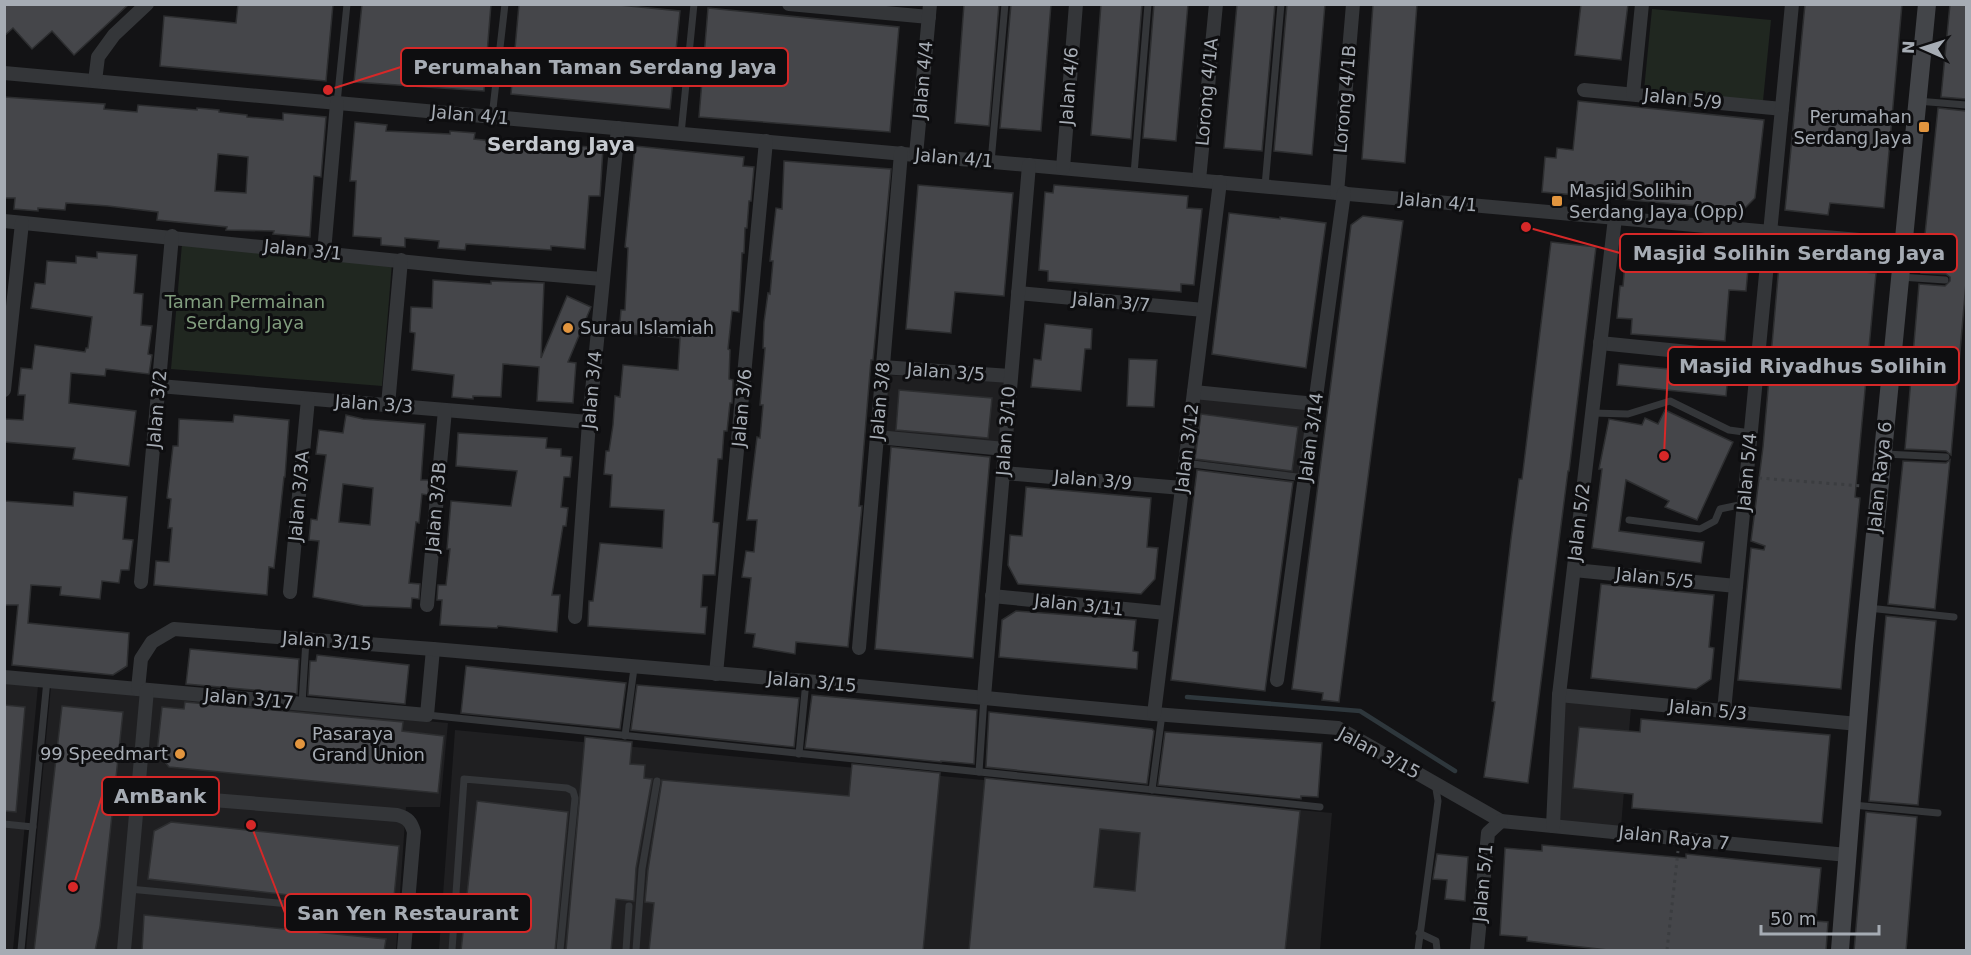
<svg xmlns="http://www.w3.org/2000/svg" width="1971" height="955" font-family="'DejaVu Sans',sans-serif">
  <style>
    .built { fill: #1f1f21 }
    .green { fill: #202720 }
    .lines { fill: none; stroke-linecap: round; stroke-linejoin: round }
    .stream { stroke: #2e373c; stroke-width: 4.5 }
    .building { fill: #45464a; stroke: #2d2e30; stroke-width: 1.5; fill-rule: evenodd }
    .path { stroke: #3b3d40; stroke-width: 3; stroke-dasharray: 3 4.5; stroke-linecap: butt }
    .lane { stroke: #343639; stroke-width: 7 }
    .street { stroke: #343639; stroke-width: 14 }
    .secondary { stroke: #434549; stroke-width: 18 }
    .poi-dot { fill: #e2953e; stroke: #0e0e10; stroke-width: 2 }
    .labels { text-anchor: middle; stroke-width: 6; stroke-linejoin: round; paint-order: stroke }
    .street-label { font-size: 18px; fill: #a6acb4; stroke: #0e0e10 }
    .poi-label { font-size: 18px; fill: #a6acb4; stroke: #0e0e10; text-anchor: start }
    .park-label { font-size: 18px; fill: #819d7e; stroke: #0e0e10 }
    .neighbourhood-label { font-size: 20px; font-weight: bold; fill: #c6cad0; stroke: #0e0e10 }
    .leader { fill: none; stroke: #d62828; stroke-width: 2 }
    .callout-dot { fill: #d62828; stroke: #0e0e10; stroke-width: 2 }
    .callout { fill: #0e0e10; stroke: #d62828; stroke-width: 2 }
    .callout-label { font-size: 20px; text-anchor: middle; font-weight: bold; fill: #a6acb4 }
  </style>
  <rect width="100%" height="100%" fill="#131315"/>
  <g class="built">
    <path d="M887,375L1004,381L999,443L882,432Z"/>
    <path d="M1199,397L1308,409L1300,474L1191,460Z"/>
    <path d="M4,683L38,686L13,950H4Z"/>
    <path d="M51,687L448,723L440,807H406L396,950H26Z"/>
    <path d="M1565,702L1631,708L1621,827L1559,821Z"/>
    <path d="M455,730L1332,813L1320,950H439Z"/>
  </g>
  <g class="green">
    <path d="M1652,9L1771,20L1763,101L1644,90Z"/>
    <path d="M182,244L392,263L382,386L171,369Z"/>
  </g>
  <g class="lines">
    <path class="stream" d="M1187,697L1360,711L1455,771"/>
  </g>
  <g class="building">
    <path d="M4,4H129L74,55L52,31L32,49L13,28L4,36Z"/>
    <path d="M238,4H333L326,81L160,66L164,16L236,23Z"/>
    <path d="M362,4H491L484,91L354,82Z"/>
    <path d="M519,4H609L680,11L670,109L511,94Z"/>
    <path d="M964,4H999L989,126L955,123Z"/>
    <path d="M1011,4H1051L1041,131L1000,128Z"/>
    <path d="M1101,4H1142L1131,139L1091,135Z"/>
    <path d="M1154,4H1188L1176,141L1143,138Z"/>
    <path d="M1237,4H1275L1262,151L1224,148Z"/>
    <path d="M1287,4H1325L1312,155L1274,151Z"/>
    <path d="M1373,4H1417L1405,163L1362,159Z"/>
    <path d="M1581,4H1628L1621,60L1575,55Z"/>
    <path d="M1805,4H1902L1884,208L1830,203L1828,215L1785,210Z"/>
    <path d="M1950,4H1966V99L1941,97Z"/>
    <path d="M708,8L899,27L890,132L699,117Z"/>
    <path d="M4,97L105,104L104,109L137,112L138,105L197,110V108L219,110V112L247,115V117L283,120V113L326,117L321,177L314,176L310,237L273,234L274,231L226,230L227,227L157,220L158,212L108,206L66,203L65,210L38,208V211L14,209L15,198H4ZM218,154L248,157L246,193L215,191Z"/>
    <path d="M1578,101L1764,120L1755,198L1743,210L1542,192L1545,157L1556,158L1557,148L1573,150Z"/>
    <path d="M1938,108L1966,111V283L1951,455L1946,451L1905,449L1919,284L1945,286L1950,281V277L1946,274L1921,273Z"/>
    <path d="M355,122L387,125L386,131L450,134V131L475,133L474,139L502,142L566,148V145L603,148L600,196H589L585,249L551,246V250L466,244L465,250L438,248L439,241L405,238V247L381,245V238L353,236L356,181H350Z"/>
    <path d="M635,146L744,157L743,166L754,167L751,201H749L747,228H745L744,253H742L739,312L732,311L728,349L730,350L729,379L733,380L732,403H730L727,431H724L722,459H718L713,522L719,523L715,575H703L701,607H707L705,634L588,626L589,601H593L600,543L662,548L664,510L610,507L612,475L604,474L606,451H609L613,425L615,396L620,397L623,365L678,370L680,338L619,333L621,310H625L628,248L625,247Z"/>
    <path d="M784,161L891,169L873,360H871L859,506H862L848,647L796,642L795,654L753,647L755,634L745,633L751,578L742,577L746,551L754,552L757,520H747L757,437L760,438L763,405H760L765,348H763L764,322L768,293L770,294L773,261H770L776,208L782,209Z"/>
    <path d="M918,185L1013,193L1004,296L955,292L951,333L906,329Z"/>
    <path d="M1054,185L1188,196L1187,208L1202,209L1194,285L1181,284V292L1048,281V271L1039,270L1045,192L1053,193Z"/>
    <path d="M1229,213L1280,219V217L1326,223L1306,368L1212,354Z"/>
    <path d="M1363,216L1403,221L1377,408L1339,702L1322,700L1323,693L1292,689L1351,225Z"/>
    <path d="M1627,241L1743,251L1749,259L1746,291L1729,290L1725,341L1631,334L1632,319L1617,318L1620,286H1623Z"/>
    <path d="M1551,242L1596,247L1569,471H1568L1528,783L1484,777L1495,702L1492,701L1511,539L1519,479H1522Z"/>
    <path d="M97,252L137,255L134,293L143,294L141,325L152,326L148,354L152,355L149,374L106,369L105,376L71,373L69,403L136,411L129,466L73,459L75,448L4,442L5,419L23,420L25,395H18L21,368L32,369L35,345L85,352L86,348H88L92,317L31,308L35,283L45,284L47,261L76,263V256L97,258Z"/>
    <path d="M1779,265L1876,273L1855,497L1860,498L1841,689L1738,680L1751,548L1764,550L1765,546L1751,541L1763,447Z"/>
    <path d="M433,280L491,284V281L544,283L541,358L567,296L591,307L568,362L576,363L573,403L537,401L539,367L503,364L501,397L473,396V399L452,397L454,375L412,370L415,333L410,332L411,307L432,308Z"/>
    <path d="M1045,324L1092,329L1091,349H1085L1081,391L1031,387L1034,359L1041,360Z"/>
    <path d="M1129,359L1157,360L1154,407L1127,406Z"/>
    <path d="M1619,364L1728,375L1726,396L1617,385Z"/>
    <path d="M899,390L992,398L988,438L896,430Z"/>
    <path d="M1665,410L1733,442L1697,520L1665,507L1669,501L1626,480L1619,531L1704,542L1701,563L1592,548L1602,469H1599L1609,419L1642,425L1645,418L1658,424Z"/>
    <path d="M1201,414L1298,427L1292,471L1195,459Z"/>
    <path d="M234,415L289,420L285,477H284L274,568L269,567L267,595L154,585L156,561L169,562L172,528H168L171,499L167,498L173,446H178L179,419L233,422Z"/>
    <path d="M346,415L363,419L425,424L421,480H429L428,495L422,494L419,523L416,522L409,583L420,584L419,599L412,598L411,608L363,606L313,597L319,541L309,540L311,519L317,520L326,455L316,454L319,430L343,433ZM343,484L373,488L370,525L339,522Z"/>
    <path d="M458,433L547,438L546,448L561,449V456L572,457L570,477H564L561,507L568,508L566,526H563L552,595H560L557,632L498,626L497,628L440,625L442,600H437L438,585H446L450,549H447L451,501L511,506L517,471L456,466Z"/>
    <path d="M891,447L990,457L973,658L875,649Z"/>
    <path d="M1950,460L1935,609L1888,604L1903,461L1946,463Z"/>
    <path d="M1197,470L1293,482L1265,691L1171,680Z"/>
    <path d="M1026,487L1151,498L1147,547L1158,548L1155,579L1141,594L1018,584L1008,565L1010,535L1022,536Z"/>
    <path d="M74,492L127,497L123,539L133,540L129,570H121L119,583L102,581L100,599L60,595L61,587L31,585L28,623L129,633L127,666L113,675L12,665L18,605H4V501L73,506Z"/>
    <path d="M1601,584L1714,595L1709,647L1714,648L1711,679L1696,689L1591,678Z"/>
    <path d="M1016,611L1136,620L1133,651L1138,652L1137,669L999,657L1002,620Z"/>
    <path d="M1886,616L1936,621L1918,805L1869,801Z"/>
    <path d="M190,649L299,659L297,694L186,684Z"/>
    <path d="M317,655L409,665L405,704L308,695L310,661H316Z"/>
    <path d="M466,666L626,683L620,729L461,713Z"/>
    <path d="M637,685L799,698L794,747L631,730Z"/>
    <path d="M812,695L977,710L974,764L941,761V762L805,748Z"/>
    <path d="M185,702L403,722L402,731L444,736L438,793L169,767L157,752L162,707L184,709Z"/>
    <path d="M4,705L25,707L16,812L4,811Z"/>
    <path d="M62,706L123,712L100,927L95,951H34Z"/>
    <path d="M989,712L1152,729L1154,731L1147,784L986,767Z"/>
    <path d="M1641,719L1830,735L1822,823L1632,808L1633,794L1573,788L1579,727L1640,732Z"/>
    <path d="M1165,732L1322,743L1318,797L1301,796V799L1158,785Z"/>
    <path d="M585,737L632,742L630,764L645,765L644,778L652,779L636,868L634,901L616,899L611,951H566Z"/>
    <path d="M852,764L940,773L923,951H649L654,903L645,902L648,870L662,780L849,796Z"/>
    <path d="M985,778L1300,811L1285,951H969ZM1100,829L1140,833L1135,891L1094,887Z"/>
    <path d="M477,801L568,812L555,951H461Z"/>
    <path d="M1866,812L1917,817L1906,951H1854Z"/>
    <path d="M171,822L399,846L393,907L148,879L154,831Z"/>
    <path d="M1542,845L1686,858V854L1821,868L1816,921L1828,922L1826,951H1617L1527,941V937L1500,935L1505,848L1542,851Z"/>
    <path d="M1437,854L1468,857L1465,901L1445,899L1447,880L1433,879Z"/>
    <path d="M144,915L386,939L384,951H142Z"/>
  </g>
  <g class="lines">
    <g class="path">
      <path d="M1759,478L1863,486"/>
      <path d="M1667,950L1678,851"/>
    </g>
    <g class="lane">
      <path d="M1917,101L1966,105"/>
      <path d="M337,103L347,4"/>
      <path d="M492,117L505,4"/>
      <path d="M681,134L694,4"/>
      <path d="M991,162L1005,4"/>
      <path d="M1134,174L1148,4"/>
      <path d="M1265,186L1281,4"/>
      <path d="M1900,277L1945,280"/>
      <path d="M1592,413L1628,414L1670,401L1729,430L1751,433"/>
      <path d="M1885,454L1946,457"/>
      <path d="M1185,463L1305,478"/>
      <path d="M1629,520L1700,529L1715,521L1720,509L1744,504"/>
      <path d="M1868,608L1954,617"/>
      <path d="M302,704L306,640"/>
      <path d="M427,715L1320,807"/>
      <path d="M625,736L634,668"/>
      <path d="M799,754L806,681"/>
      <path d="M979,772L984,697"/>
      <path d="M1152,790L1162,714"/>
      <path d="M1853,805L1938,813"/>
      <path d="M4,824L33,827"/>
      <path d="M129,889L407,915"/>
      <path d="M1419,933L1436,941L1437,950"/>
      <path d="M21,950L47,680"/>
      <path d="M452,950L464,779L567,788L573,791L575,798L560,950"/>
      <path d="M626,950L629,906"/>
      <path d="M636,950L642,869L657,781"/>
      <path d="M1418,950L1438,801L1435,783"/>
    </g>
    <g class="street">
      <path d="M789,4L929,17"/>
      <path d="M4,73L1904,244"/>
      <path d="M95,81L98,57L114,35L147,4"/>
      <path d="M1584,90L1782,109"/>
      <path d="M1633,94L1642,4"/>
      <path d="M916,155L930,4"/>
      <path d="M1063,168L1076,4"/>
      <path d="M1199,180L1216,4"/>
      <path d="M1337,193L1353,4"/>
      <path d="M4,221L468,268L602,279"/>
      <path d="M324,252L337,103"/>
      <path d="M1018,293L1204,310"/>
      <path d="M1600,343L1758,359"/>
      <path d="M882,367L1010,376"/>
      <path d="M159,386L589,422"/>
      <path d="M4,390L22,223"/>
      <path d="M1194,392L1316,404"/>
      <path d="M388,405L401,260"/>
      <path d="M877,437L1005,449"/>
      <path d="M1004,473L1182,488"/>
      <path d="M1574,570L1736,586"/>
      <path d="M141,582L172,236"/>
      <path d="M290,592L308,399"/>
      <path d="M992,596L1166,613"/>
      <path d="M427,605L445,410"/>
      <path d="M575,617L589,422L618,128"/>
      <path d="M859,648L901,153"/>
      <path d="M716,674L766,141"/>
      <path d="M4,677L427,715L433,649"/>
      <path d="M1277,680L1344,193"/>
      <path d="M138,689L141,659L152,642L174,629L433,649L806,681L1154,714L1338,728L1501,821L1847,855"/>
      <path d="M1559,695L1858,724"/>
      <path d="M984,697L1029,165"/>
      <path d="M1724,711L1792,4"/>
      <path d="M1154,714L1220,182"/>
      <path d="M138,794L397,815C408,818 411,822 414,832L404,950"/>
      <path d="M1553,826L1559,695L1615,218"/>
      <path d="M124,950L147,690"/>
      <path d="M1477,950L1488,833L1501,821"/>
    </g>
    <path class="secondary" d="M1840,950L1864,646L1927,4"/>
  </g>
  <g class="poi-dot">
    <rect x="1918" y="121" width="12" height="12" rx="3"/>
    <rect x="1551" y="195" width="12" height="12" rx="3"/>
    <circle cx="568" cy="328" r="6"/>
    <circle cx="300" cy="744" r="6"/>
    <circle cx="180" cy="754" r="6"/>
  </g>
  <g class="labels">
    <g class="street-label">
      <text transform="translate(923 80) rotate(-85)" y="6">Jalan 4/4</text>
      <text transform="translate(1069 86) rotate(-86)" y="6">Jalan 4/6</text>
      <text transform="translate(1207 92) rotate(-85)" y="6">Lorong 4/1A</text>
      <text transform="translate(1345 99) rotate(-85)" y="6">Lorong 4/1B</text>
      <text transform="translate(1683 99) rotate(6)" y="6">Jalan 5/9</text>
      <text transform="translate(470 115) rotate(5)" y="6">Jalan 4/1</text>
      <text transform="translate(954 158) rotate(5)" y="6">Jalan 4/1</text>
      <text transform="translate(1438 202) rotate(5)" y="6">Jalan 4/1</text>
      <text transform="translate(303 250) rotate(6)" y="6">Jalan 3/1</text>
      <text transform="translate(1111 302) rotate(5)" y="6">Jalan 3/7</text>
      <text transform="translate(946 372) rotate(4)" y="6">Jalan 3/5</text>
      <text transform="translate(592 390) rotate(-85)" y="6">Jalan 3/4</text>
      <text transform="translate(880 401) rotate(-85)" y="6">Jalan 3/8</text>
      <text transform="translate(374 404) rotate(4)" y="6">Jalan 3/3</text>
      <text transform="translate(742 408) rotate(-85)" y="6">Jalan 3/6</text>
      <text transform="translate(157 409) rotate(-85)" y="6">Jalan 3/2</text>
      <text transform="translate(1006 431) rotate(-86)" y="6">Jalan 3/10</text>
      <text transform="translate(1311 437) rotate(-82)" y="6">Jalan 3/14</text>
      <text transform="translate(1187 448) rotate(-83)" y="6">Jalan 3/12</text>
      <text transform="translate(1747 472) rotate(-85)" y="6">Jalan 5/4</text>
      <text transform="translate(1880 477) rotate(-84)" y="6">Jalan Raya 6</text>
      <text transform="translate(1093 480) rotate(5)" y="6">Jalan 3/9</text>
      <text transform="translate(299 496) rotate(-85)" y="6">Jalan 3/3A</text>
      <text transform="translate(436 507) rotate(-85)" y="6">Jalan 3/3B</text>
      <text transform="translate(1579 522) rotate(-83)" y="6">Jalan 5/2</text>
      <text transform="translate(1655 578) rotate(6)" y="6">Jalan 5/5</text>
      <text transform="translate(1079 605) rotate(6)" y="6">Jalan 3/11</text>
      <text transform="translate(327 641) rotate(4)" y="6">Jalan 3/15</text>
      <text transform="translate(812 682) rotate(5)" y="6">Jalan 3/15</text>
      <text transform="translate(249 699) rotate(5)" y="6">Jalan 3/17</text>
      <text transform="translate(1708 710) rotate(6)" y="6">Jalan 5/3</text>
      <text transform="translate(1379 753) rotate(28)" y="6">Jalan 3/15</text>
      <text transform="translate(1674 838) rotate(6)" y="6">Jalan Raya 7</text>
      <text transform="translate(1483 883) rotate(-85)" y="6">Jalan 5/1</text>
    </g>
    <g class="poi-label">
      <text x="1912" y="123" text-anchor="end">Perumahan<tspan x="1912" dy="21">Serdang Jaya</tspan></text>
      <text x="1569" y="197">Masjid Solihin<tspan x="1569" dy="21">Serdang Jaya (Opp)</tspan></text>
      <text x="580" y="334">Surau Islamiah</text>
      <text x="312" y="740">Pasaraya<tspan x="312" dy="21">Grand Union</tspan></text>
      <text x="168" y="760" text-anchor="end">99 Speedmart</text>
    </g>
    <g class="park-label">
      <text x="245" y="308">Taman Permainan<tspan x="245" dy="21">Serdang Jaya</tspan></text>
    </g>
    <g class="neighbourhood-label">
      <text x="561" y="151">Serdang Jaya</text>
    </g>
  </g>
  <path class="leader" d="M328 90L401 67M1526 227L1620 253M1664 456L1668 366M73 887L102 796M251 825L285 913"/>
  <g class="callout-dot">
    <circle cx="328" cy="90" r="6"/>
    <circle cx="1526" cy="227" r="6"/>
    <circle cx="1664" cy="456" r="6"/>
    <circle cx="73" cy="887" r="6"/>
    <circle cx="251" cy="825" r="6"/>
  </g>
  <g class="callout">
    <rect x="401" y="48" width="387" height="38" rx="6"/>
    <rect x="1620" y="234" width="337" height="38" rx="6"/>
    <rect x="1668" y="347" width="291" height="38" rx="6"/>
    <rect x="102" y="777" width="117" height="38" rx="6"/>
    <rect x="285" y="894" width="246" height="38" rx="6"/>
  </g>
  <g class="callout-label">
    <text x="595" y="74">Perumahan Taman Serdang Jaya</text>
    <text x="1789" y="260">Masjid Solihin Serdang Jaya</text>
    <text x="1813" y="373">Masjid Riyadhus Solihin</text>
    <text x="160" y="803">AmBank</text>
    <text x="408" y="920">San Yen Restaurant</text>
  </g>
  <rect width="1971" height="955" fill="none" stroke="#a6acb4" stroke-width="12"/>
  <g transform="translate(1923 48) rotate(273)" stroke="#0e0e10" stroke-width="4.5" paint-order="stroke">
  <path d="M0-4.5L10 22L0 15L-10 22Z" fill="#a6acb4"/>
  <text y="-9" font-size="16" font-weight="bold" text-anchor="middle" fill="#a6acb4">N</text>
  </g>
  <path d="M1761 925v9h118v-9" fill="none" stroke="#a6acb4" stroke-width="3"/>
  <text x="1770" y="925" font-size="18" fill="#a6acb4" stroke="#0e0e10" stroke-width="4.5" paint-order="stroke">50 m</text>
</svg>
